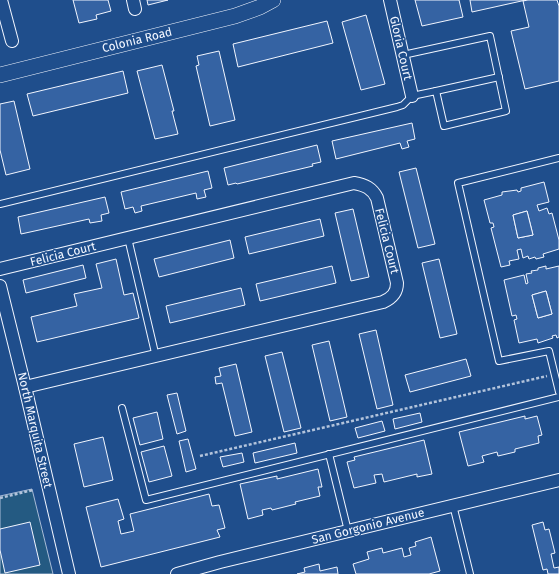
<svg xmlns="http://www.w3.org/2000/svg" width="559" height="574" font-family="'Fira Sans',sans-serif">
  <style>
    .green { fill: #245a82; stroke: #a8bbd7 }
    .building { fill: #3563a3; stroke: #f2f6ff; fill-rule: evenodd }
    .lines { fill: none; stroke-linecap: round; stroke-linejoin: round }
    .service-casing { stroke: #f2f6ff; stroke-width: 8 }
    .minor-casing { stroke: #f2f6ff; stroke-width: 14 }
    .tertiary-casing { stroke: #f2f6ff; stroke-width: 16 }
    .path { stroke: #b3c4dc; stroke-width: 2.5; stroke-dasharray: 3 2; stroke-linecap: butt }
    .service { stroke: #1f4e8c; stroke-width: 6 }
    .minor { stroke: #1f4e8c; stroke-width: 12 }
    .tertiary { stroke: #1f4e8c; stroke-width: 15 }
    .labels { text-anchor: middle; stroke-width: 3; stroke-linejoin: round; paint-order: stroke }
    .street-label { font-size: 12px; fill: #f2f6ff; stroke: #1f4e8c }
  </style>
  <rect width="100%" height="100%" fill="#1f4e8c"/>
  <path class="green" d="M32,489L53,574H0V496Z"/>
  <g class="building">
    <path d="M73,0H108L111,11L96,15L97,19L79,23Z"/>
    <path d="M147,0H168L148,5Z"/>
    <path d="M415,0H459L463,17L422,26Z"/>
    <path d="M470,0H526L472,12Z"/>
    <path d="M528,0H557L559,6V81L525,89L511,31L529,27L523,1Z"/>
    <path d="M366,15L385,84L361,90L342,22Z"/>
    <path d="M327,21L333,43L238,67L233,44Z"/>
    <path d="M219,51L235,120L210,126L196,66L199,65L197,56Z"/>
    <path d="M162,65L174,111H172L178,134L155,139L137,71Z"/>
    <path d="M123,71L128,93L33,116L27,94Z"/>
    <path d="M14,101L30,169L6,175L0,150V104Z"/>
    <path d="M412,123L415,139L407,141L409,147L402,149L400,143L336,159L332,141Z"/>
    <path d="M317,145L321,162L312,164L313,166L237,184L236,183L228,185L224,168Z"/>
    <path d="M416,168L435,244L418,248L399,172Z"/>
    <path d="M208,171L212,188L204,190L206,197L197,199L196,193L141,206L142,211L135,213L133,207L125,209L121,192Z"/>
    <path d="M544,182L549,202L537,205L539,211L547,208L549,214L552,213L559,240V249L543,254L544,257L536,259L535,257L529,259L528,256L523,258L521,249L517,250L519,259L509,261L510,265L501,267L491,228L494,227L493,223H490L484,200L502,195V192L517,190L518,192L521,191V188ZM527,211L533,235L518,238L513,215Z"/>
    <path d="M105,197L109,213L101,215L102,221L90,223L89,219L21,234L18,217Z"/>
    <path d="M353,209L369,277L351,281L335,213Z"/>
    <path d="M527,211L533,235L518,238L513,215Z"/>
    <path d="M320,219L324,236L249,254L245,237Z"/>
    <path d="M230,240L234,258L159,277L154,259Z"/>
    <path d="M116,259L124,295L133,293L139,318L37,342L31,317L77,306L74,294L102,288L96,264Z"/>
    <path d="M439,259L457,334L440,338L422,263Z"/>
    <path d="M83,265L86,278L26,293L23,280Z"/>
    <path d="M332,266L336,283L260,301L256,284Z"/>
    <path d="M546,266V269L559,266V337L557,338L556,335L552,336L553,338L538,343L537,339L519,343L514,320L517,319L516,315L512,316L504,280L524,275L526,284L528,283L526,274L532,273L531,271L538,270V268ZM546,291L552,314L538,318L532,295Z"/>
    <path d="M241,288L245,305L170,323L166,306Z"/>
    <path d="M546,291L552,314L538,318L532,295Z"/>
    <path d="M376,330L393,405L377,409L359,334Z"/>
    <path d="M329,341L347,417L330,421L312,345Z"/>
    <path d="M282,352L301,428L284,432L265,356Z"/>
    <path d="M466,359L471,376L410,392L405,375Z"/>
    <path d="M236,364L252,432L235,436L222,383L216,384L215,377L221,376L219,368Z"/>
    <path d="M177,393L186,431L177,434L167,395Z"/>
    <path d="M157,412L163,439L140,445L133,418Z"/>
    <path d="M420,413L422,422L395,429L393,419Z"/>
    <path d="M525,416V419L537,416L542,435L538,436L539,443L515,449V452L498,456L497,452L482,456L484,462L468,466L459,432Z"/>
    <path d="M382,421L385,431L358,438L355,428Z"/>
    <path d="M103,437L113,480L84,487L74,444Z"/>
    <path d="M188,439L196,469L186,472L179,441Z"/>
    <path d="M424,440L432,474L417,477V474L384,482L382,474L374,475L376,483L354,488L347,462L355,460L354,457Z"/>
    <path d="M295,443L297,453L255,463L253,453Z"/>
    <path d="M164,446L172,476L149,482L141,452Z"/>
    <path d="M242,453L244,462L223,467L220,457Z"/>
    <path d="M318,469L322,487H318L320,496L295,502L296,504L272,510L271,508L262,510L263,515L248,519L240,484L277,476V479Z"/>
    <path d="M209,494L212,506L219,505L225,528L217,530L220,537L101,567L86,507L118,499L124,519L118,521L121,534L134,531L130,514Z"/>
    <path d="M30,522L40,565L5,573L0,550V529Z"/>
    <path d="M543,522L545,530L549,529L555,553L551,554L554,568L559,567V574H548L547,569L543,570L532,525Z"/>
    <path d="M431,537L440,571L429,574H356L353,564L369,559L367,552L382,548L383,553L402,548L404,557L411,555L409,548L416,546L415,542Z"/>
    <path d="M319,564L320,571L337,567L338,574H297L305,572L304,568Z"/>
  </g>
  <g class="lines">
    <g class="service-casing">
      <g id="service">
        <path d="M436,91L499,77"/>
        <path d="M559,158L458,183L499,361L549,351L559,392"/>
        <path d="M0,204L397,107L403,105L412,96L436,91L444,126L506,111L490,36L403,55"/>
        <path d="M128,238L156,357"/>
        <path d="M122,408L146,500L559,397"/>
        <path d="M329,454L348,531"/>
        <path d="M453,505L470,574"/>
      </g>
    </g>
    <g class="minor-casing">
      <g id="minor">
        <path d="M1,0L12,41"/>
        <path d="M133,0L135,9"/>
        <path d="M390,0L412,96"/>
        <path d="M0,269L354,183C365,185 372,188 377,198L397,283C397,293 392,298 383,302L25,387"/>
        <path d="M0,286L25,387L69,574"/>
        <path d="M177,574L220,562L559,480"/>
      </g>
    </g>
    <g class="tertiary-casing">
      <path id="tertiary" d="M0,75L235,16L260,7L273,0"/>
    </g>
    <g class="path">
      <path d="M200,456L547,376"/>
      <path d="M0,498L33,490"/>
    </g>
    <use href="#service" class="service"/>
    <use href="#minor" class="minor"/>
    <use href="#tertiary" class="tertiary"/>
  </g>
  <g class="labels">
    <g class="street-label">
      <text transform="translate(137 40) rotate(-14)" y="4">Colonia Road</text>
      <text transform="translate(401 48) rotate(77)" y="4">Gloria Court</text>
      <text transform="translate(387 241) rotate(76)" y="4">Felicia Court</text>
      <text transform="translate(63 254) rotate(-14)" y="4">Felicia Court</text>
      <text transform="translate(35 430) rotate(77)" y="4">North Marquita Street</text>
      <text transform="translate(368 526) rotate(-14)" y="4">San Gorgonio Avenue</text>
    </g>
  </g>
</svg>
